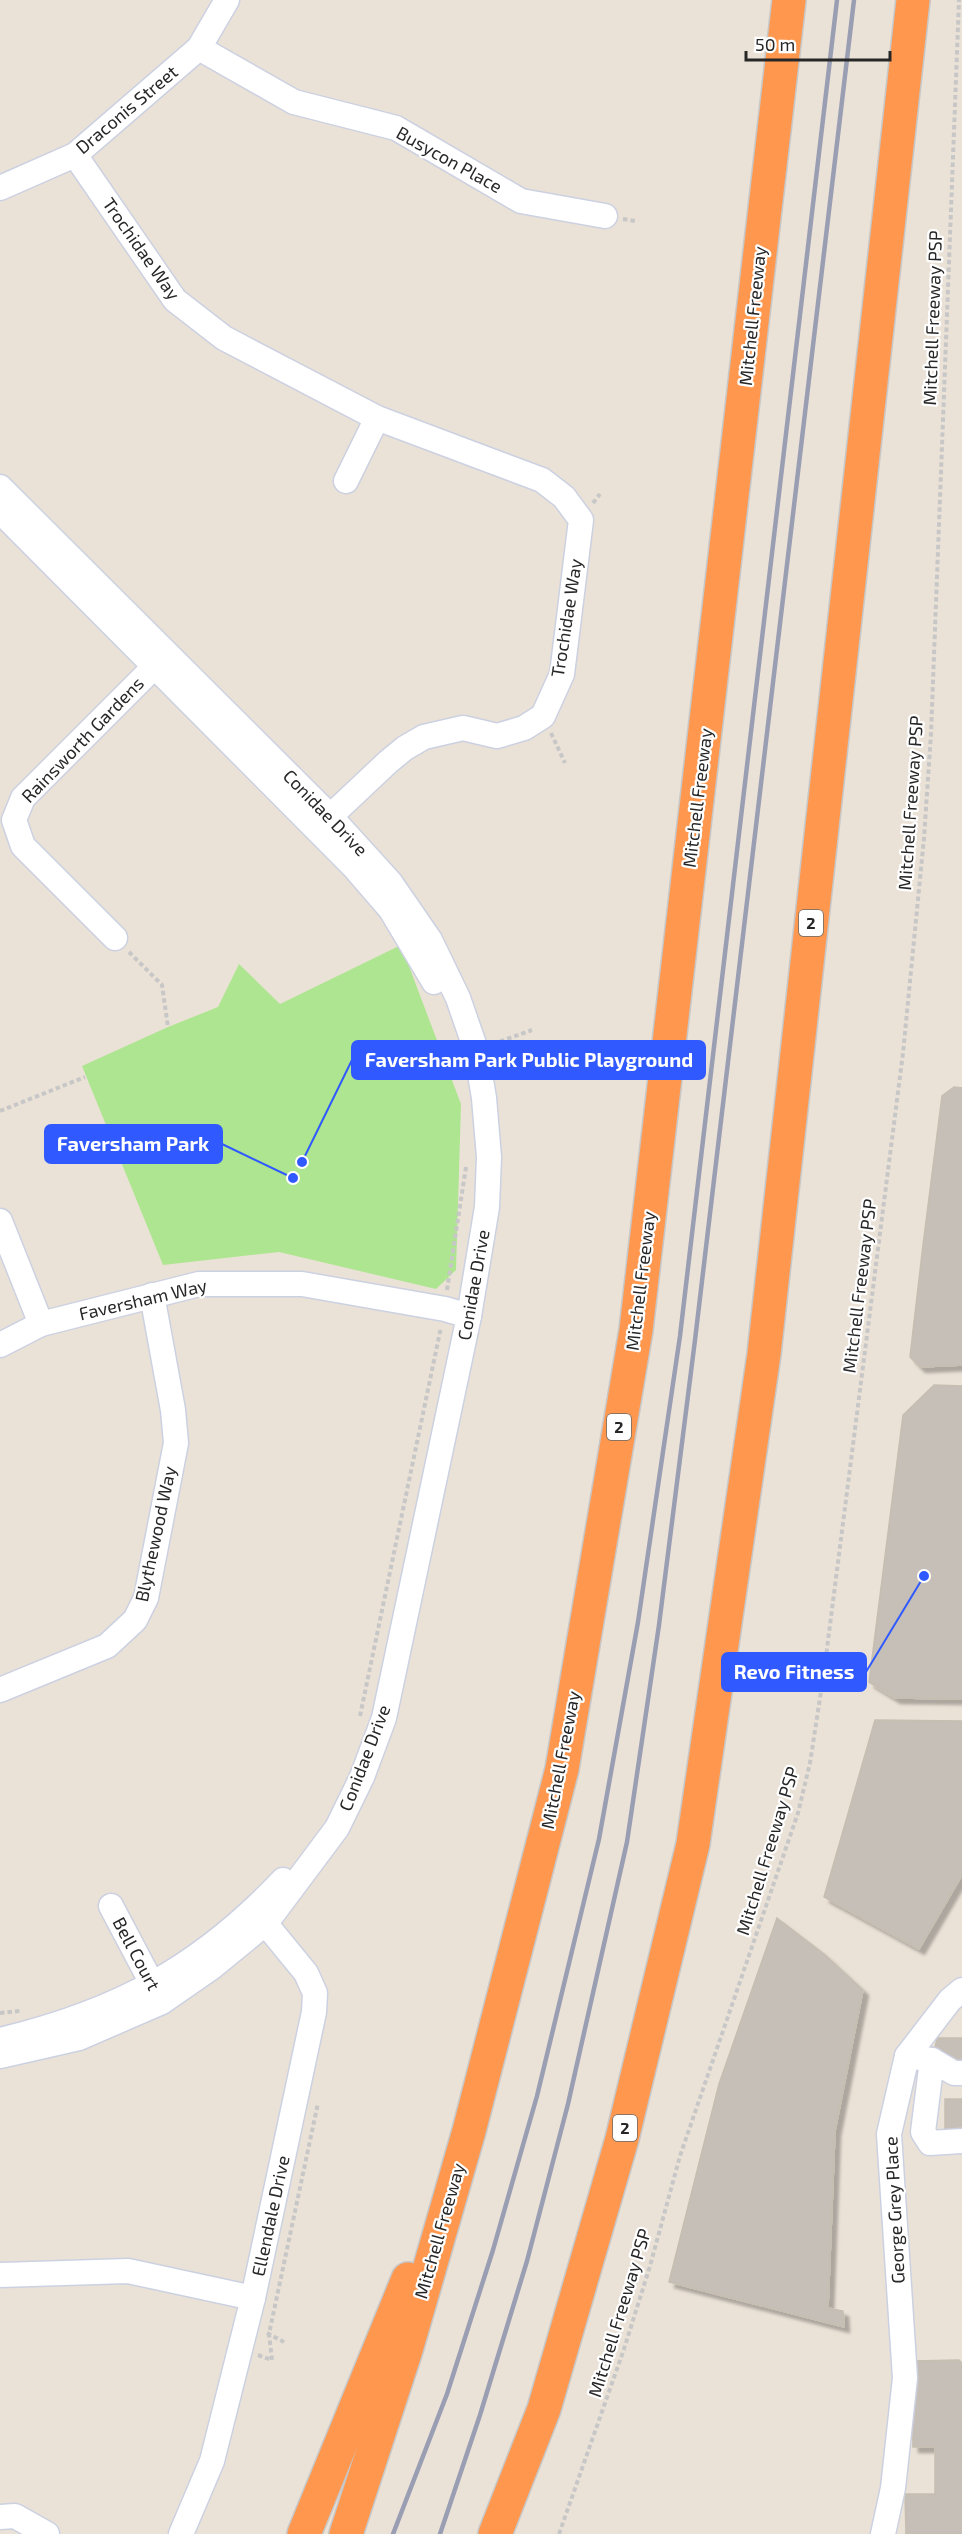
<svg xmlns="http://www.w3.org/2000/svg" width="962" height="2534" font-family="'Exo 2',sans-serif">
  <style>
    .green { fill: #aee590 }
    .building { fill: #c6bfb7; stroke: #c6beb1; stroke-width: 1.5; filter: url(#shadow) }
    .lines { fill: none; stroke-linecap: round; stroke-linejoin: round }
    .minor-casing { stroke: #ccd1e1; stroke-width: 27 }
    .highway-casing { stroke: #c7c7c7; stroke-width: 36 }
    .path { stroke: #c7c7c7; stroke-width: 4; stroke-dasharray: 4.5 3; stroke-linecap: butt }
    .minor { stroke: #fff; stroke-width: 24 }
    .highway { stroke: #ff984e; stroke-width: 33 }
    .rail { stroke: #9a9eb3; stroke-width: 4.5 }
    .labels { text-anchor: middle; stroke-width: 4.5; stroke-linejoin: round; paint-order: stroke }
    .shield { fill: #fff; stroke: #686868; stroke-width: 1.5 }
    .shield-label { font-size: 16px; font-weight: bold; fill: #272727 }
    .street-label { font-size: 18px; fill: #272727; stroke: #fff }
    .leader { fill: none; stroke: #305aff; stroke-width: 2 }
    .callout-dot { fill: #305aff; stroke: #fff; stroke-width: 2 }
    .callout { fill: #305aff; stroke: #305aff; stroke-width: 2 }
    .callout-label { font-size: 20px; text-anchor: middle; font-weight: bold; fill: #fff }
  </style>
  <defs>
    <filter id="shadow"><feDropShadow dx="5.5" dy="5.5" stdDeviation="1.5" flood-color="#0004"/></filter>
  </defs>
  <rect width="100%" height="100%" fill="#ebe2d7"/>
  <path class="green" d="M401,945L461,1104L456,1270L436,1289L279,1252L163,1265L82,1066L168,1027L218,1007L239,964L280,1004Z"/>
  <g class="building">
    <path d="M954,1087L962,1088V1365L920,1367L910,1357L923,1245L942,1096Z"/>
    <path d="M934,1385L962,1386V1699L895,1698L869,1682L903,1415Z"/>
    <path d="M875,1720L962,1721V1875L919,1949L824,1897Z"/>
    <path d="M777,1918L824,1954L863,1990L835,2131L828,2308L843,2311L844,2327L669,2282L719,2084Z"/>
    <path d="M937,2038H962V2067H931Z"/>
    <rect x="945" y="2099" width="17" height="34"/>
    <path d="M959,2360L962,2363V2534H906L905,2494H935V2447H913L912,2361Z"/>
  </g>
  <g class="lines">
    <g class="minor-casing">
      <g id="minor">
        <path d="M199,48L294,102L396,128L521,201L605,216"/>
        <path d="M75,155L175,300L224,338L377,418L542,480L564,497L581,520L562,674L543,716L524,728L497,736L463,728L424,737L405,748L388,762L320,826"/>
        <path d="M0,188L75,155L199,48L227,0"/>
        <path d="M346,481L377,418"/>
        <path d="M0,487L330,816L390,882L430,940L458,998L476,1050L484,1098L489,1157L487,1207L469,1316L384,1718L362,1777L337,1828L266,1923L211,1968L162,2002L79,2038L0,2056"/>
        <path d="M0,511L353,866L391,910L434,982"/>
        <path d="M115,938L23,846L14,820L23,798L166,655"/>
        <path d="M0,1221L41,1324"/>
        <path d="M0,1345L41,1324L199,1284H302L445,1309L469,1316"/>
        <path d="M0,1690L107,1646L135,1620L146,1598L176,1443L173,1410L152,1295"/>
        <path d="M111,1906L159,1997"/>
        <path d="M0,2040C117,2012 200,1968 283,1880"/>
        <path d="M907,2056L932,2060L923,2132L930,2143L962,2141"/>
        <path d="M932,2060L954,2073H962"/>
        <path d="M0,2275L128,2271L253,2298"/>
        <path d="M0,2517L15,2516L47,2534"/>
        <path d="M181,2534L212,2461L253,2298L314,2012L315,1993L306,1973L256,1912"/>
        <path d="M883,2534L893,2488L905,2378L889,2134L907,2056L950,2000L962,1990"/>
      </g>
    </g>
    <g class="highway-casing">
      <g id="highway">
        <path d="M304,2534L408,2279"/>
        <path d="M346,2534L406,2350L469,2131L562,1769L636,1330L789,0"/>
        <path d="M495,2534L544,2409L622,2139L693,1844L764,1354L913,0"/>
      </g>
    </g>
    <g class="path">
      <path d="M623,219L635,221"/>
      <path d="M593,503L600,494"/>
      <path d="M551,733L565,763"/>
      <path d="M129,952L162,985L168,1027"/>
      <path d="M493,1044L532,1030"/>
      <path d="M0,1111L85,1077"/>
      <path d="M447,1290L466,1167"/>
      <path d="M360,1716L441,1327"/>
      <path d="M0,2013L20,2011"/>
      <path d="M267,2333L284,2342"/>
      <path d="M258,2355L272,2360L269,2334L318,2103"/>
      <path d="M559,2534L624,2349L650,2266L680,2156L798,1813L810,1763L824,1672L903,1053L924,838L931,734L959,0"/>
    </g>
    <use href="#minor" class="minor"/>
    <use href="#highway" class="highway"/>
    <g class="rail">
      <path d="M393,2534L447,2394L493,2250L537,2096L599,1839L638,1622L680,1336L837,0"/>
      <path d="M440,2534L480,2415L527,2261L568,2104L627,1842L659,1625L695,1340L854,0"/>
    </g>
  </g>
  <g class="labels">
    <g class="shield">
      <rect x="799" y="910" width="24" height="26" rx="4.5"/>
      <rect x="607" y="1414" width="24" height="26" rx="4.5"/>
      <rect x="613" y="2115" width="24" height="26" rx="4.5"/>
    </g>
    <g class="shield-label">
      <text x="811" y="929">2</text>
      <text x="619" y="1433">2</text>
      <text x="625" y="2134">2</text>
    </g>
    <g class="street-label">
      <text transform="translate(127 110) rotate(-40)" y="6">Draconis Street</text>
      <text transform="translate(449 160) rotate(29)" y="6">Busycon Place</text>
      <text transform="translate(141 249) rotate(55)" y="6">Trochidae Way</text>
      <text transform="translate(753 316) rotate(-84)" y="6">Mitchell Freeway</text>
      <text transform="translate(933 318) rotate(-88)" y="6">Mitchell Freeway PSP</text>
      <text transform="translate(567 618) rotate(-81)" y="6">Trochidae Way</text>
      <text transform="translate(83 740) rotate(-46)" y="6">Rainsworth Gardens</text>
      <text transform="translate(698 798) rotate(-83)" y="6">Mitchell Freeway</text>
      <text transform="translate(911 803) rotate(-86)" y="6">Mitchell Freeway PSP</text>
      <text transform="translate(325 813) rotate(46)" y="6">Conidae Drive</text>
      <text transform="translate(641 1281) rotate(-83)" y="6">Mitchell Freeway</text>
      <text transform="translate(474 1285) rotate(-80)" y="6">Conidae Drive</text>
      <text transform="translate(860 1286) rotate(-83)" y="6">Mitchell Freeway PSP</text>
      <text transform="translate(143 1300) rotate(-13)" y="6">Faversham Way</text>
      <text transform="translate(156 1534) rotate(-78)" y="6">Blythewood Way</text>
      <text transform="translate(365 1758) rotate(-69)" y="6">Conidae Drive</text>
      <text transform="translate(561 1760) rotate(-79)" y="6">Mitchell Freeway</text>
      <text transform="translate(768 1851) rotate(-73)" y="6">Mitchell Freeway PSP</text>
      <text transform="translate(136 1954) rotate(62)" y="6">Bell Court</text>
      <text transform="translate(895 2210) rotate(-93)" y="6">George Grey Place</text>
      <text transform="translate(271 2216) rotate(-78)" y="6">Ellendale Drive</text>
      <text transform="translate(440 2231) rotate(-74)" y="6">Mitchell Freeway</text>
      <text transform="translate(620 2313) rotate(-73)" y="6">Mitchell Freeway PSP</text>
    </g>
  </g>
  <path class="leader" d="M302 1162L352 1060M293 1178L222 1144M924 1576L866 1672"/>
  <g class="callout-dot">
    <circle cx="302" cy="1162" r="6"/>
    <circle cx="293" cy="1178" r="6"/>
    <circle cx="924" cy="1576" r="6"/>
  </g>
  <g class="callout">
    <rect x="352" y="1041" width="353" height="38" rx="6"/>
    <rect x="45" y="1125" width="177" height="38" rx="6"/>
    <rect x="722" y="1653" width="144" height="38" rx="6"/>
  </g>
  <g class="callout-label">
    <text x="529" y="1067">Faversham Park Public Playground</text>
    <text x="133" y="1151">Faversham Park</text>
    <text x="794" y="1679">Revo Fitness</text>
  </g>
  <path d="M746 51v9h144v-9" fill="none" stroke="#272727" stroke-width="3"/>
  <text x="755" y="51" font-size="18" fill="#272727" stroke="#ffffff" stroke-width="4.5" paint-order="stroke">50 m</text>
</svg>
